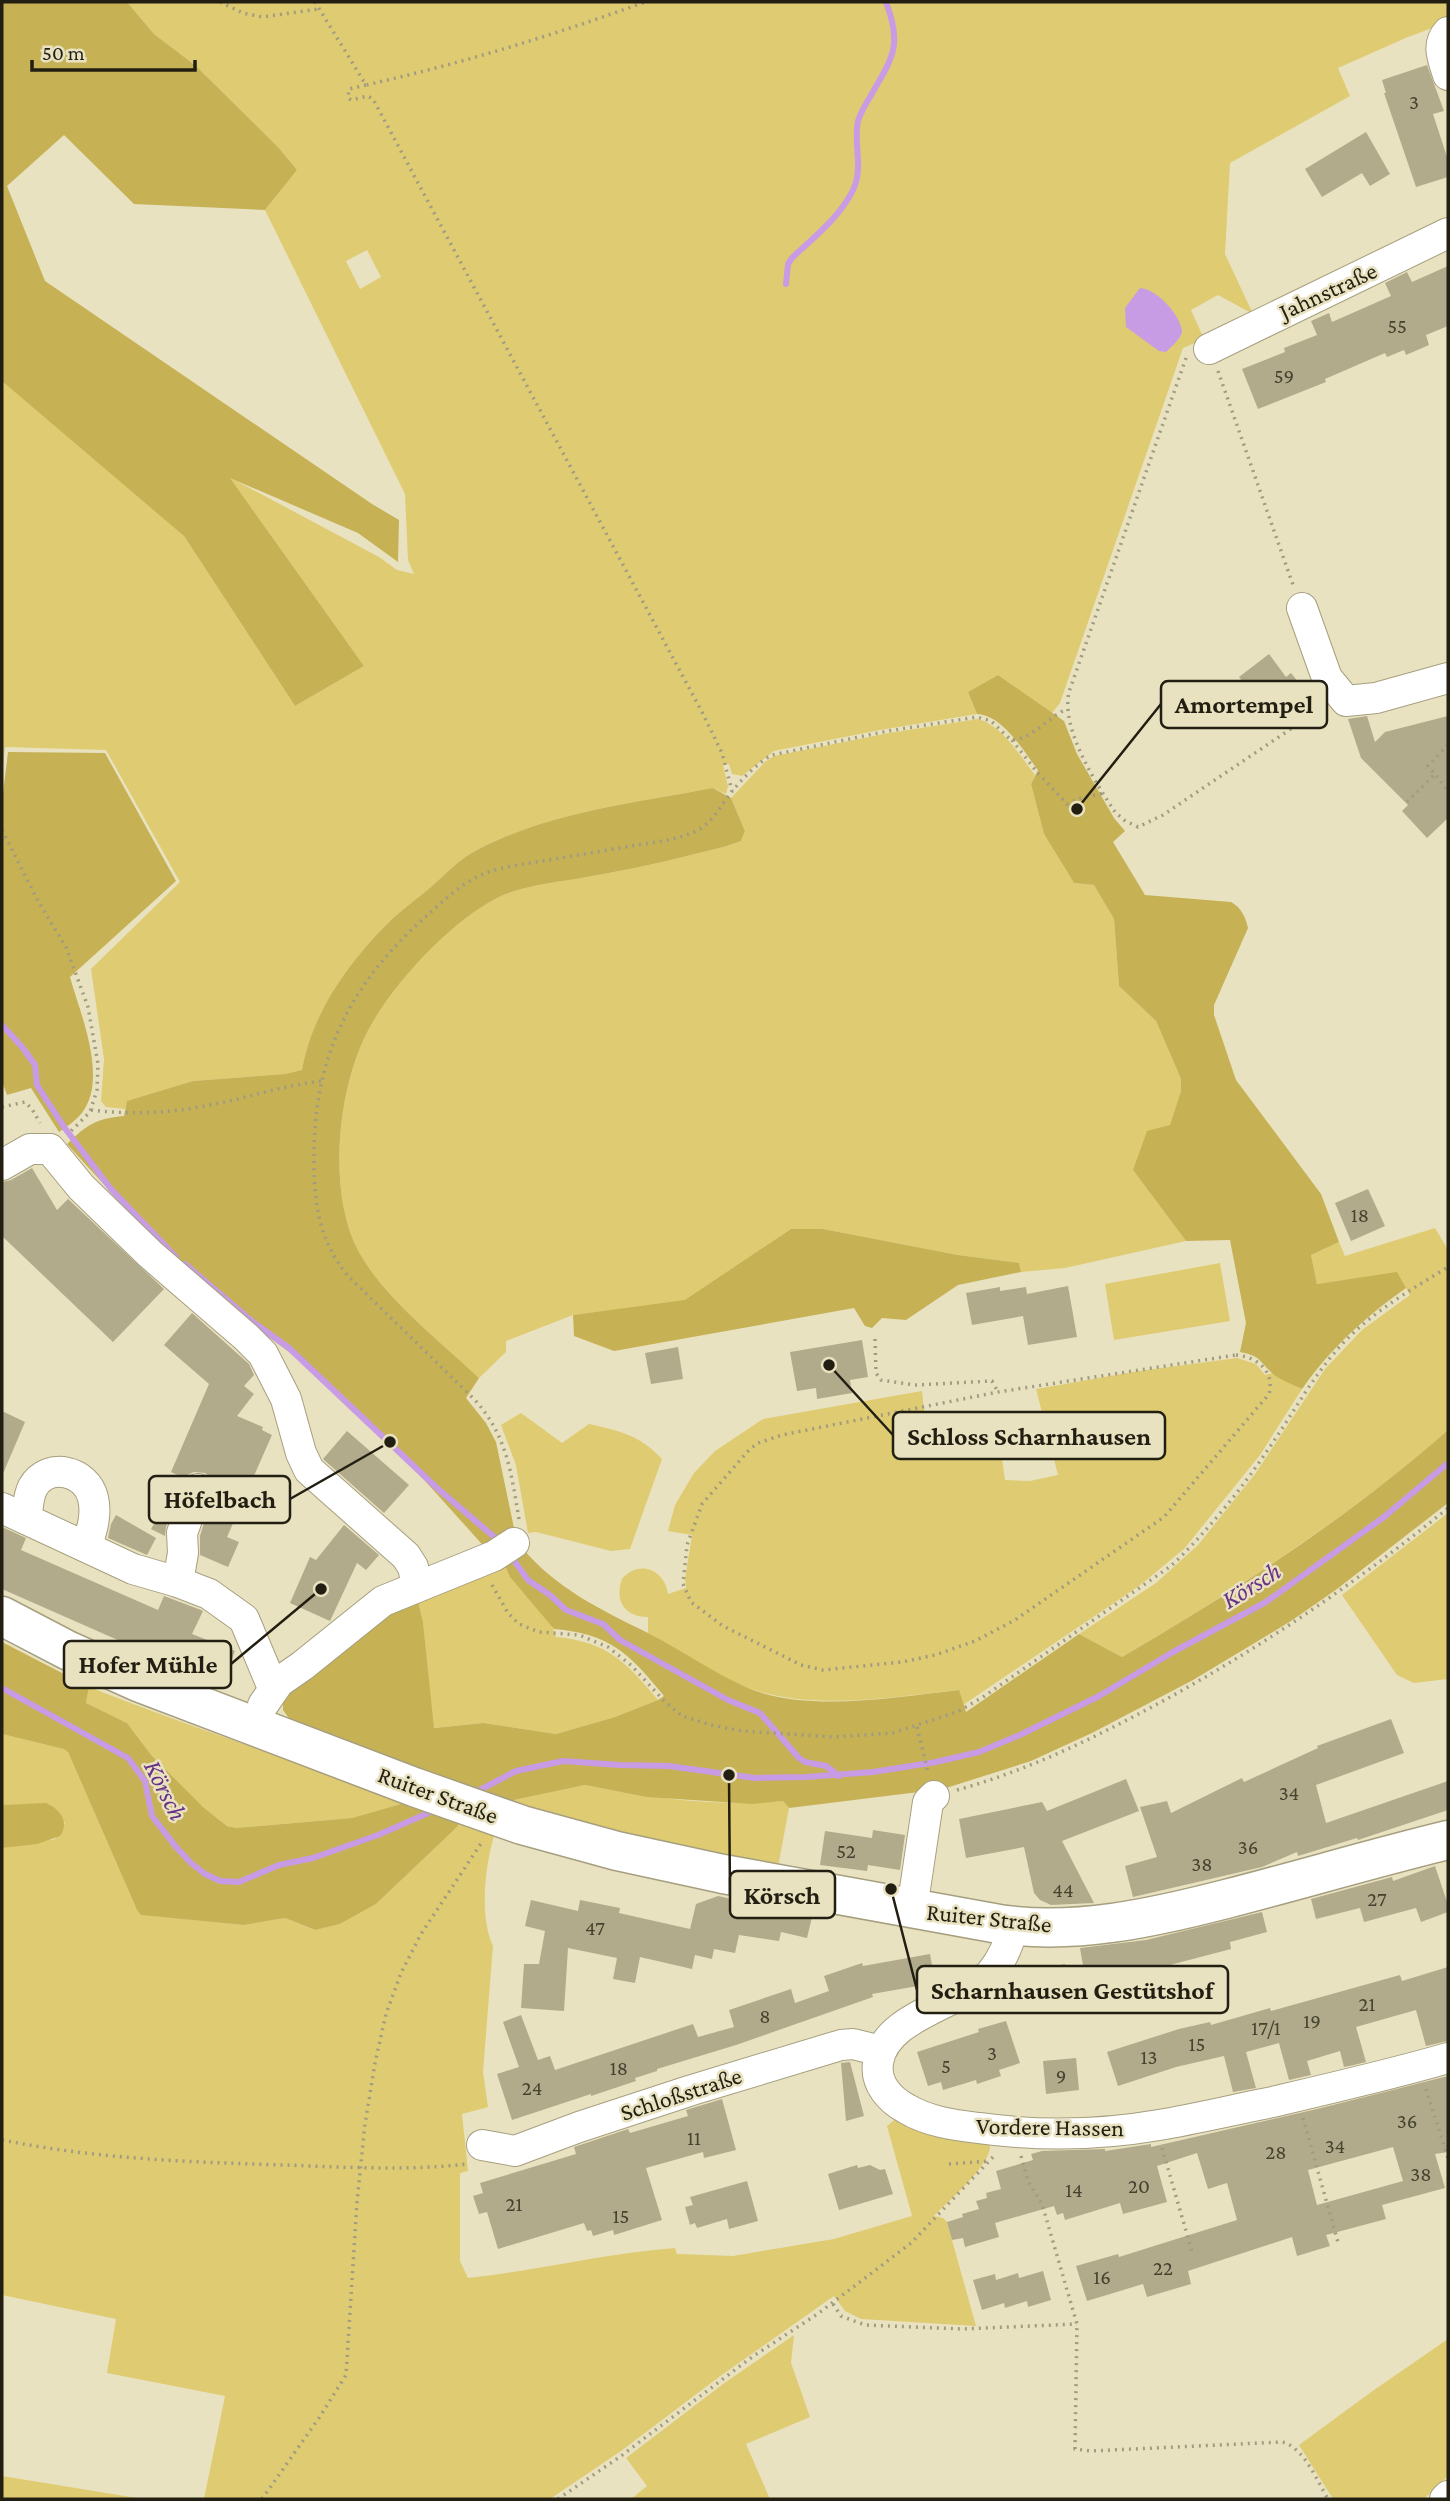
<svg xmlns="http://www.w3.org/2000/svg" width="1450" height="2501" font-family="'Crimson Pro',serif">
  <style>
    .green { fill: #dfcb72; fill-rule: evenodd }
    .forest { fill: #c6b155 }
    .water { fill: #c89be5 }
    .lines { fill: none; stroke-linecap: round; stroke-linejoin: round }
    .stream { stroke: #c89be5; stroke-width: 6 }
    .building { fill: #b2ab8b; fill-rule: evenodd }
    .minor-casing { stroke: #a69f7f; stroke-width: 32 }
    .major-casing { stroke: #a69f7f; stroke-width: 41 }
    .path { stroke: #a19b81; stroke-width: 3.5; stroke-dasharray: 2 5; stroke-linecap: butt }
    .minor { stroke: #fff; stroke-width: 30 }
    .major { stroke: #fff; stroke-width: 38 }
    .labels { text-anchor: middle; stroke-width: 5; stroke-linejoin: round; paint-order: stroke }
    .number-label { font-size: 21px; fill: #464230 }
    .street-label { font-size: 24px; fill: #221f12; stroke: #e9e2c0 }
    .water-label { font-size: 26px; font-style: italic; fill: #683087; stroke: #e9e2c0 }
    .leader { fill: none; stroke: #221f12; stroke-width: 2.5 }
    .callout-dot { fill: #221f12; stroke: #e9e2c0; stroke-width: 2.5 }
    .callout { fill: #e9e2c0; stroke: #221f12; stroke-width: 2.5 }
    .callout-label { font-size: 26px; text-anchor: middle; font-weight: bold; fill: #221f12 }
  </style>
  <rect width="100%" height="100%" fill="#e9e2c0"/>
  <g class="green">
    <path d="M127,2H1448V22L1408,37L1338,68L1350,96L1230,163L1225,254L1253,314L1218,295L1191,310L1204,339L1183,348L1060,703L1052,713L998,675L968,692L977,714L880,730L774,751L742,776L732,774L729,764L723,765L728,786L726,794L713,788C634,803 549,812 477,850C459,859 446,874 431,887C417,899 400,911 386,925C347,965 312,1013 302,1070L285,1074L193,1081L128,1101L125,1109L106,1107L101,1101L104,1059L91,969L180,882L106,750L5,747L2,775V372L184,536L295,706L364,666L229,477L379,557L397,570L414,574L408,560L405,494L265,210L297,170L278,147L196,66L154,34ZM367,250L381,277L360,289L346,261Z"/>
    <path d="M978,719C1003,726 1020,756 1035,775L1031,784L1044,834L1074,883L1094,885L1114,919L1119,986L1156,1021L1181,1079V1091L1170,1126L1133,1170L1186,1241L1065,1268L1021,1272L1019,1263L958,1255L823,1229H791L685,1301L573,1315L506,1341V1352L479,1378C441,1342 384,1298 359,1252C328,1196 337,1099 363,1041C385,991 450,921 499,897C523,886 550,883 576,879C616,872 656,864 695,854C710,850 727,847 741,841L745,831L731,798L765,762L774,756L889,733Z"/>
    <path d="M1435,1228L1448,1250V1430C1348,1518 1236,1590 1122,1657L1079,1634L1156,1583L1198,1545L1255,1474L1325,1369L1362,1330L1410,1295L1397,1273L1317,1284L1311,1255L1339,1242L1345,1256Z"/>
    <path d="M1220,1263L1230,1321L1114,1340L1105,1284Z"/>
    <path d="M1237,1358L1256,1364L1265,1375L1272,1373L1302,1389L1260,1455L1184,1549L1139,1586L963,1705L958,1690C891,1697 817,1711 751,1689C715,1677 681,1652 648,1633V1617C625,1617 614,1601 622,1579C639,1559 665,1570 668,1594L686,1588L685,1579L692,1535L668,1531L675,1505L694,1473L715,1451L763,1419L922,1391L929,1456L1000,1445L1005,1480L1030,1481L1058,1475L1036,1389L1139,1371Z"/>
    <path d="M521,1413L562,1443L589,1424C620,1431 640,1435 662,1459L630,1549L611,1551L536,1532L528,1533L516,1465L501,1425Z"/>
    <path d="M1448,1513V1679L1414,1683L1397,1675L1342,1595Z"/>
    <path d="M502,1559C505,1566 508,1573 512,1579C526,1597 551,1615 556,1637C608,1642 626,1662 658,1700L615,1717L556,1734L483,1723L433,1728L423,1622L416,1593Z"/>
    <path d="M89,1687C195,1729 303,1764 411,1801L352,1818L236,1828L227,1826L197,1802L152,1756L127,1723L86,1703Z"/>
    <path d="M2,1734L65,1749L68,1752L137,1910L145,1915L244,1925L285,1918L314,1930L340,1924L376,1904L457,1827L461,1820L495,1833C485,1864 479,1916 493,1946L483,2072L488,2107L462,2114L468,2171L460,2173V2261L468,2278C537,2271 605,2253 675,2248L677,2254L733,2256L834,2239L912,2216L887,2126L898,2117L986,2142L990,2147C989,2167 948,2201 934,2216L943,2218L947,2222L976,2326L861,2319L845,2311L834,2296L719,2377L621,2451L550,2499H204L225,2396L107,2373L116,2319L2,2295V1848L55,1839L65,1823L49,1804L2,1805Z"/>
    <path d="M585,1785C650,1798 717,1807 783,1801L789,1808L778,1867L685,1849L504,1802Z"/>
    <path d="M794,2335L791,2363L810,2417L746,2444L770,2499H631L647,2486L626,2458L723,2384Z"/>
    <path d="M1448,2339V2476L1424,2499H1333L1299,2445L1374,2390Z"/>
    <path d="M2,2476L143,2499H2Z"/>
  </g>
  <g class="forest">
    <path d="M2,2H127L154,34L196,66L278,147L297,170L265,210L134,204L64,135L7,186L45,281L372,504L399,520L398,562L358,533L230,478L364,666L295,706L184,536L2,381Z"/>
    <path d="M998,675L1064,721L1077,754L1114,818L1125,831L1113,842L1145,895L1231,902C1241,907 1246,918 1248,928L1214,1005V1015L1236,1080L1321,1194L1339,1242L1311,1255L1317,1284L1397,1272L1406,1288C1365,1317 1331,1348 1302,1389C1293,1384 1279,1380 1272,1373C1259,1361 1261,1356 1240,1352L1246,1323L1230,1240L1186,1241L1133,1170L1147,1131L1170,1125L1181,1091V1079L1156,1021L1119,986L1114,919L1094,885L1074,883L1044,834L1031,784L1038,770C1023,751 1004,716 977,714L968,692Z"/>
    <path d="M8,752L105,753L176,881L70,977C80,1013 107,1075 84,1110C78,1119 68,1126 59,1132L31,1088L7,1095L2,1081V802Z"/>
    <path d="M713,788L731,798L745,831L741,841C727,847 710,850 695,854C656,864 616,872 576,879C550,883 523,886 499,897C450,921 385,991 363,1041C337,1098 328,1196 359,1252C384,1298 441,1342 479,1378L466,1398L486,1423L496,1442L514,1528L489,1552L417,1472L292,1354L252,1325L172,1259L67,1144C88,1124 95,1119 124,1116L127,1101L193,1081L285,1074L302,1070C312,1013 347,965 386,925C400,911 417,899 431,887C446,874 459,859 477,850C549,812 634,803 713,788Z"/>
    <path d="M791,1229H823L958,1255L1019,1263L1021,1272L958,1285L906,1320L882,1318L872,1328L865,1326L854,1308L614,1351L574,1336L573,1315L685,1300Z"/>
    <path d="M1448,1430V1503L1337,1589L1291,1621L1193,1680L1092,1733L1031,1761L943,1789L789,1808L783,1801L752,1804L647,1797L585,1785L504,1802L291,1721L283,1710V1695L416,1593L423,1622L434,1728L483,1723L556,1734L615,1717L658,1700L664,1696C629,1653 610,1634 554,1629L510,1577L502,1559L523,1549C556,1588 601,1610 646,1632C680,1649 712,1672 748,1688C808,1713 896,1697 959,1690L966,1712L1079,1634L1122,1657C1237,1590 1348,1518 1448,1430Z"/>
    <path d="M2,1642L89,1687L86,1703L127,1723L152,1756L203,1807L227,1826L236,1828L352,1818L411,1801L461,1820L457,1827L376,1904L340,1924L315,1930L285,1918L244,1925L141,1915L137,1910L68,1752L64,1749L2,1734Z"/>
    <path d="M46,1803C60,1809 70,1822 60,1836L37,1844L2,1848V1805Z"/>
  </g>
  <path class="water" d="M1140,288C1157,289 1179,314 1182,330C1183,337 1170,348 1166,352L1159,351L1126,327L1125,308Z"/>
  <g class="lines">
    <g class="stream">
      <path d="M786,284L788,264L792,258C813,238 840,217 853,190C864,167 853,144 858,121C861,112 865,105 870,97C892,58 903,47 886,2"/>
      <path d="M2,1025L23,1048L35,1065L37,1085L64,1127L111,1189L176,1257"/>
      <path d="M185,1264L253,1322L289,1348L437,1488L499,1541"/>
      <path d="M510,1555L528,1580L550,1595L566,1610L603,1624L620,1640L728,1700L760,1713L799,1758L805,1762L826,1766L839,1776"/>
      <path d="M2,1688L128,1758L145,1781L152,1816L176,1847L191,1863L205,1874L220,1881L239,1882L279,1865L313,1858L378,1835L435,1810"/>
      <path d="M474,1793L516,1771L563,1761L620,1765L669,1766L755,1778L806,1777L873,1772L936,1762L979,1752L1022,1734L1099,1696L1173,1652L1266,1602L1384,1517L1448,1463"/>
    </g>
  </g>
  <g class="building">
    <path d="M1427,65L1444,111L1433,114L1448,160V177L1416,187L1384,93H1386L1382,80Z"/>
    <path d="M1366,132L1390,174L1370,186L1362,173L1322,197L1305,169Z"/>
    <path d="M1448,266V326L1426,335L1429,345L1406,355L1404,350L1387,357L1385,353L1325,379L1326,382L1258,409L1242,369L1285,352L1284,348L1317,335L1311,321L1329,313L1332,322L1391,296L1385,283L1407,272L1412,282Z"/>
    <path d="M1269,654L1286,677L1291,673L1303,688L1270,713L1258,698L1256,699L1239,677Z"/>
    <path d="M1367,716L1375,742L1385,732L1448,716V818L1427,838L1402,811L1408,805L1361,758L1348,719Z"/>
    <path d="M32,1168L57,1210L68,1199L164,1289L113,1342L2,1236V1182L11,1180Z"/>
    <path d="M1368,1189L1385,1226L1351,1241L1335,1203Z"/>
    <path d="M1068,1286L1077,1337L1028,1345L1023,1316L972,1325L966,1293L1000,1287V1291L1026,1287L1027,1294Z"/>
    <path d="M192,1313L249,1364L254,1375L244,1386L254,1394L237,1416L263,1427L262,1430L272,1435L227,1537L239,1542L228,1567L200,1555V1536L215,1487L212,1478L205,1473L194,1472L187,1475L182,1482L166,1527L165,1536L151,1529L182,1477L171,1472L209,1384L164,1345Z"/>
    <path d="M862,1340L868,1377L850,1380L852,1393L817,1399L816,1388L797,1391L790,1352Z"/>
    <path d="M678,1347L683,1379L651,1384L645,1353Z"/>
    <path d="M2,1411L25,1422L2,1476Z"/>
    <path d="M347,1431L409,1485L384,1513L323,1459Z"/>
    <path d="M116,1515L156,1538L147,1555L108,1538L111,1524Z"/>
    <path d="M344,1525L379,1555L366,1570L357,1563L330,1621L290,1603L310,1557L316,1560Z"/>
    <path d="M2,1527L26,1538L21,1550L158,1610L164,1596L201,1610L203,1611L192,1634L235,1651L223,1682L180,1663L179,1667L2,1589Z"/>
    <path d="M1391,1719L1404,1753L1316,1785L1326,1823L1448,1781V1810L1358,1840L1357,1838L1298,1856L1297,1852L1262,1867L1133,1897L1125,1866L1157,1857L1140,1807L1167,1801L1171,1813L1242,1778L1244,1782L1318,1748L1317,1746Z"/>
    <path d="M1126,1779L1139,1811L1062,1841L1094,1903L1051,1905L1040,1900L1034,1893L1024,1847L966,1858L959,1819L1042,1802L1047,1811Z"/>
    <path d="M873,1830L905,1835L900,1870L868,1865L867,1871L820,1865L825,1831L872,1838Z"/>
    <path d="M1435,1866L1448,1905V1912L1421,1922L1416,1908L1364,1922L1360,1908L1316,1919L1311,1899L1392,1877L1393,1881Z"/>
    <path d="M718,1896L812,1917L807,1938L781,1932L779,1941L739,1935L735,1953L714,1949L712,1959L695,1955L692,1969L640,1957L635,1983L613,1979L617,1958L568,1948L564,2011L521,2008L524,1964H539L545,1931L525,1926L531,1900L578,1911L580,1900L620,1908L619,1913L690,1929L696,1904Z"/>
    <path d="M1262,1912L1267,1932L1230,1942L1231,1949L1143,1972L1142,1965L1085,1977L1080,1948L1146,1940Z"/>
    <path d="M930,1954L935,1983L872,1994L873,1997L736,2045L657,2069V2071L635,2078L636,2081L591,2096V2094L512,2120L497,2074L519,2067L503,2022L521,2015L538,2060L550,2056L555,2070L693,2024L698,2037L734,2027L729,2010L791,1989L795,2003L829,1991L824,1976L862,1963L863,1966Z"/>
    <path d="M1065,1964L1067,1980L1016,1990L1013,1975Z"/>
    <path d="M1448,1967V2041L1426,2046L1416,2010L1356,2027L1366,2062L1354,2065L1344,2067L1340,2051L1307,2061L1311,2075L1289,2080L1279,2043L1246,2052L1256,2088L1233,2092L1224,2056L1176,2067L1118,2086L1107,2052L1179,2029L1210,2022L1211,2025L1270,2008L1271,2011L1400,1975L1402,1981Z"/>
    <path d="M1006,2021L1020,2063L999,2070L1001,2076L977,2084L976,2080L943,2090L941,2082L928,2086L917,2052L979,2032L978,2029Z"/>
    <path d="M1076,2058L1079,2090L1046,2094L1043,2061Z"/>
    <path d="M850,2062L864,2116L846,2121L841,2063Z"/>
    <path d="M1448,2076V2152L1435,2154L1445,2188L1382,2205L1386,2219L1326,2235L1330,2246L1297,2256L1292,2237L1188,2271L1191,2284L1147,2297L1143,2284L1087,2301L1076,2266L1118,2254L1119,2257L1237,2220L1227,2183L1208,2189L1197,2153L1157,2166L1167,2202L1123,2214L1120,2203L1065,2220L1063,2213L1057,2215L1054,2206L995,2223L999,2237L965,2247L963,2238L952,2240L947,2222L963,2217L962,2214L979,2209L976,2201L987,2198L986,2193L1001,2189L996,2171L1033,2160L1031,2154L1042,2151L1105,2149V2151L1151,2144V2147L1317,2109ZM1393,2147L1403,2181L1317,2205L1308,2170Z"/>
    <path d="M722,2099L736,2150L704,2158L703,2152L646,2168L662,2220L614,2235L613,2230L593,2236L591,2230L587,2231L584,2223L498,2249L487,2212L479,2214L473,2196L483,2193L480,2183L576,2154L574,2147L628,2129L630,2133L688,2116L686,2110Z"/>
    <path d="M857,2165L858,2168L870,2165L880,2170L885,2169L893,2194L839,2210L828,2174Z"/>
    <path d="M747,2181L758,2221L729,2229L727,2219L697,2228L695,2223L690,2225L685,2207L693,2205L690,2197Z"/>
    <path d="M1043,2271L1051,2300L1028,2307L1027,2301L1005,2308L1004,2303L982,2310L973,2280L995,2274L996,2280L1018,2273L1019,2278Z"/>
  </g>
  <g class="lines">
    <g class="minor-casing">
      <g id="minor">
        <path d="M1448,32C1436,45 1443,59 1448,75"/>
        <path d="M1209,349L1448,233"/>
        <path d="M1302,608L1327,678L1346,701L1376,698L1448,678"/>
        <path d="M2,1165L30,1149H50L81,1187L150,1254L246,1337L263,1354L286,1399L301,1453L309,1470L406,1556L413,1567L417,1586"/>
        <path d="M2,1508L133,1569L178,1582L209,1594L244,1619L273,1688"/>
        <path d="M26,1519C28,1508 28,1496 33,1487C48,1461 87,1471 93,1498C97,1514 92,1530 87,1546"/>
        <path d="M178,1582L183,1553L182,1533L198,1489"/>
        <path d="M263,1705L279,1682L302,1666L383,1601L494,1556L514,1543"/>
        <path d="M912,1909L928,1802L934,1796"/>
        <path d="M1013,1926C1009,1944 1003,1959 991,1973C962,2005 884,2015 878,2063C875,2084 890,2100 907,2109C929,2122 955,2125 979,2128C1037,2136 1101,2135 1159,2125C1195,2119 1232,2110 1268,2103C1328,2089 1389,2075 1448,2058"/>
        <path d="M482,2145L515,2151L579,2127L692,2090L841,2045L853,2044L881,2051"/>
        <path d="M1445,2499L1448,2496"/>
      </g>
    </g>
    <g class="major-casing">
      <path id="major" d="M2,1616L67,1650L138,1682L414,1787L522,1825L617,1851L723,1874L999,1924C1075,1935 1152,1918 1226,1899C1300,1880 1374,1858 1448,1840"/>
    </g>
    <g class="path">
      <path d="M220,2L243,13L262,17L319,9"/>
      <path d="M315,2L366,85C460,64 554,35 645,2"/>
      <path d="M366,85L349,89L348,98L351,100L368,96L373,99L702,712L722,753L732,791"/>
      <path d="M1186,358L1069,692C1061,729 1095,782 1115,812L1124,820L1138,827L1163,815L1304,720L1321,711"/>
      <path d="M1218,371L1293,585"/>
      <path d="M1012,740L1037,772L1067,804L1081,798L1104,793"/>
      <path d="M1448,745L1428,766L1448,791"/>
      <path d="M1407,802L1434,775"/>
      <path d="M2,830L38,901L66,947L88,1007L98,1064L97,1090L90,1112L70,1132"/>
      <path d="M2,1107L25,1102L32,1109L40,1123"/>
      <path d="M91,1110C131,1115 171,1113 210,1105C248,1098 284,1085 322,1081"/>
      <path d="M875,1339L876,1373L881,1380L915,1385L992,1381L998,1392"/>
      <path d="M1236,1355C1257,1357 1275,1371 1269,1394L1164,1517L1015,1620L975,1641L935,1655L902,1662L823,1670L801,1665L723,1626L691,1602L683,1584L687,1545L702,1504L749,1450L758,1443L782,1435L998,1392Z"/>
      <path d="M519,1519C511,1472 507,1435 474,1399L348,1276C320,1242 314,1205 314,1162C313,1060 347,988 422,920C440,904 459,885 481,875C502,866 526,864 548,860C578,855 608,850 637,845C656,842 676,840 694,832C711,825 719,808 730,794C740,781 757,763 772,755L888,731L977,717L991,721L1011,740C1033,739 1048,717 1067,709"/>
      <path d="M492,1585L508,1613L519,1624L539,1632L579,1635L608,1647L632,1666L665,1702L682,1716L711,1725L742,1731L833,1737L893,1733L957,1712L983,1697L1171,1566C1204,1535 1241,1490 1267,1451C1293,1414 1313,1375 1344,1342C1374,1311 1412,1289 1448,1267"/>
      <path d="M917,1727L928,1772"/>
      <path d="M957,1790C1018,1773 1073,1748 1129,1719C1243,1660 1349,1589 1448,1508"/>
      <path d="M1426,2089L1448,2158"/>
      <path d="M1303,2118L1339,2246"/>
      <path d="M2,2140C98,2159 187,2162 284,2165C345,2167 407,2171 467,2164"/>
      <path d="M1162,2148L1193,2255"/>
      <path d="M1021,2156L1028,2181L1042,2204L1077,2324L1075,2449L1091,2451L1282,2442C1304,2447 1317,2481 1328,2499"/>
      <path d="M949,2164L990,2161"/>
      <path d="M833,2304L841,2316L865,2325L962,2329L1077,2324"/>
      <path d="M262,2499L319,2418L346,2375L357,2202L365,2124L375,2063L386,2014L401,1973L421,1934L482,1842"/>
      <path d="M558,2499L621,2456L752,2357L819,2313L911,2243L994,2156"/>
    </g>
    <use href="#minor" class="minor"/>
    <use href="#major" class="major"/>
  </g>
  <g class="labels">
    <g class="number-label">
      <text x="1414" y="109">3</text>
      <text x="1397" y="333">55</text>
      <text x="1284" y="383">59</text>
      <text x="1360" y="1222">18</text>
      <text x="1289" y="1800">34</text>
      <text x="1248" y="1854">36</text>
      <text x="846" y="1858">52</text>
      <text x="1202" y="1871">38</text>
      <text x="1063" y="1897">44</text>
      <text x="1377" y="1906">27</text>
      <text x="595" y="1935">47</text>
      <text x="1367" y="2011">21</text>
      <text x="765" y="2023">8</text>
      <text x="1312" y="2028">19</text>
      <text x="1266" y="2035">17/1</text>
      <text x="1197" y="2051">15</text>
      <text x="992" y="2060">3</text>
      <text x="1149" y="2064">13</text>
      <text x="946" y="2073">5</text>
      <text x="619" y="2075">18</text>
      <text x="1061" y="2083">9</text>
      <text x="532" y="2095">24</text>
      <text x="1407" y="2128">36</text>
      <text x="694" y="2145">11</text>
      <text x="1335" y="2153">34</text>
      <text x="1276" y="2159">28</text>
      <text x="1421" y="2181">38</text>
      <text x="1139" y="2193">20</text>
      <text x="1074" y="2197">14</text>
      <text x="514" y="2211">21</text>
      <text x="621" y="2223">15</text>
      <text x="1163" y="2275">22</text>
      <text x="1102" y="2284">16</text>
    </g>
    <g class="street-label">
      <text transform="translate(1328 291) rotate(-25)" y="8">Jahnstraße</text>
      <text transform="translate(438 1795) rotate(20)" y="8">Ruiter Straße</text>
      <text transform="translate(989 1918) rotate(6)" y="8">Ruiter Straße</text>
      <text transform="translate(681 2094) rotate(-18)" y="8">Schloßstraße</text>
      <text transform="translate(1050 2127) rotate(1)" y="8">Vordere Hassen</text>
    </g>
    <g class="water-label">
      <text transform="translate(1251 1585) rotate(-32)" y="9">Körsch</text>
      <text transform="translate(166 1790) rotate(63)" y="9">Körsch</text>
    </g>
  </g>
  <path class="leader" d="M1077 809L1161 704M829 1365L893 1435M390 1442L290 1499M321 1589L231 1664M729 1775L730 1895M891 1889L917 1990"/>
  <g class="callout-dot">
    <circle cx="1077" cy="809" r="7"/>
    <circle cx="829" cy="1365" r="7"/>
    <circle cx="390" cy="1442" r="7"/>
    <circle cx="321" cy="1589" r="7"/>
    <circle cx="729" cy="1775" r="7"/>
    <circle cx="891" cy="1889" r="7"/>
  </g>
  <g class="callout">
    <rect x="1161" y="681" width="166" height="47" rx="7"/>
    <rect x="893" y="1412" width="272" height="47" rx="7"/>
    <rect x="149" y="1476" width="141" height="47" rx="7"/>
    <rect x="64" y="1641" width="167" height="47" rx="7"/>
    <rect x="730" y="1871" width="105" height="47" rx="7"/>
    <rect x="917" y="1966" width="311" height="47" rx="7"/>
  </g>
  <g class="callout-label">
    <text x="1244" y="713">Amortempel</text>
    <text x="1029" y="1445">Schloss Scharnhausen</text>
    <text x="220" y="1508">Höfelbach</text>
    <text x="148" y="1673">Hofer Mühle</text>
    <text x="782" y="1904">Körsch</text>
    <text x="1072" y="1999">Scharnhausen Gestütshof</text>
  </g>
  <rect width="1450" height="2501" fill="none" stroke="#221f12" stroke-width="7"/>
  <path d="M32 60v10h163v-10" fill="none" stroke="#221f12" stroke-width="3.5"/>
  <text x="42" y="60" font-size="21" fill="#221f12" stroke="#e9e2c0" stroke-width="5" paint-order="stroke">50 m</text>
</svg>
